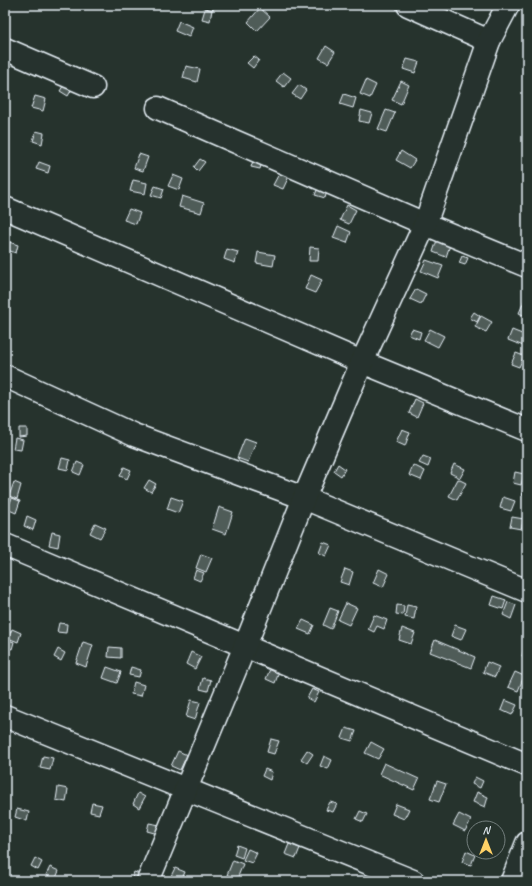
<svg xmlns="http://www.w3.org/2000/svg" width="532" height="886" font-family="Caveat,sans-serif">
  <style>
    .building { fill: #505c59; stroke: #e8f1f8 }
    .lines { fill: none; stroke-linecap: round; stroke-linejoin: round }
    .minor-casing { stroke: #e8f1f8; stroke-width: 25 }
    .minor { stroke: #26332d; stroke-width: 22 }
  </style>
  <rect width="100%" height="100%" fill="#26332d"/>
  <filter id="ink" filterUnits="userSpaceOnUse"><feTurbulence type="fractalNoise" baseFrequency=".025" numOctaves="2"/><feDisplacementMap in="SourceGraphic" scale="8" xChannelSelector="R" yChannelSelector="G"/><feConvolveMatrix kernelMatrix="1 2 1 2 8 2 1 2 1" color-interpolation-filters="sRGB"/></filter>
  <g filter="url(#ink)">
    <g class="building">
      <path d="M203,5H214L213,10L202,7Z"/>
      <path d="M260,8L270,17L257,31L248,22Z"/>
      <path d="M205,9L212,10L210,21L202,19Z"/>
      <path d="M179,21L193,27L189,37L175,31Z"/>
      <path d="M326,46L335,52L328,63L319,58Z"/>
      <path d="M254,56L259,60L253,68L247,63Z"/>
      <path d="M407,59L419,62L415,73L403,69Z"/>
      <path d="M186,66L200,69L197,82L183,78Z"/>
      <path d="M283,72L291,78L284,87L276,81Z"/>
      <path d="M366,80L376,85L370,98L360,94Z"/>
      <path d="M401,81L409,85L401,104L392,100Z"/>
      <path d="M65,83L73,87L68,96L60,91Z"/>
      <path d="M299,85L306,90L300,99L292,94Z"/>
      <path d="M344,94L356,98L353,108L340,104Z"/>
      <path d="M35,96L46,99L43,111L31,108Z"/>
      <path d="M361,110L372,113L369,123L359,121Z"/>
      <path d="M386,110L395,113L387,132L378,129Z"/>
      <path d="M36,131L44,133L42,144L33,141Z"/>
      <path d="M401,151L415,160L410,168L396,160Z"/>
      <path d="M139,154L148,157L143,171L134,168Z"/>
      <path d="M255,155L263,158L260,169L251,167Z"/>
      <path d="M200,159L205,162L198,171L194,167Z"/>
      <path d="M39,162L50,166L48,173L36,169Z"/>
      <path d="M281,170L290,174L283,189L273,185Z"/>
      <path d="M173,175L183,179L179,190L168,186Z"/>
      <path d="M133,180L147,183L145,194L130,191Z"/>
      <path d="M319,185L328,188L325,198L315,195Z"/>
      <path d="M155,186L164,189L161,198L151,195Z"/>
      <path d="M182,196L204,203L201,213L179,207Z"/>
      <path d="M347,205L356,210L349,224L340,220Z"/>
      <path d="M129,209L140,213L136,224L124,220Z"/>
      <path d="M338,226L351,232L347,243L333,238Z"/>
      <path d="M437,240L450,245L446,257L433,252Z"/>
      <path d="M9,242L18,245L16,253L7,250Z"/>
      <path d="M310,247L319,248L318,261H309Z"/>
      <path d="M227,249L238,252L235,263L224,259Z"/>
      <path d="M258,252L275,255L273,266L256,263Z"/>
      <path d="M462,256L468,258L465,265L459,263Z"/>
      <path d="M426,260L443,266L438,278L421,271Z"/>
      <path d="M311,275L322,280L315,293L305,289Z"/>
      <path d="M416,289L426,294L421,304L410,299Z"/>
      <path d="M525,299L527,300V317L519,313Z"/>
      <path d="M474,312L480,316L477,322L470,318Z"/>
      <path d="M481,316L492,322L486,332L475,327Z"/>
      <path d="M412,329L421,332L419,339L409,335Z"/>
      <path d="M430,329L444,336L438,347L424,340Z"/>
      <path d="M512,330L527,336L526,347L508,340Z"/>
      <path d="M516,353L524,356L519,367L511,364Z"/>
      <path d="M415,399L423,403L417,417L409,413Z"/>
      <path d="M19,428H27V436L19,437Z"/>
      <path d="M402,429L410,432L405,446L396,442Z"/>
      <path d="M15,438L23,440L21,450L13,449Z"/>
      <path d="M245,438L256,442L248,462L237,458Z"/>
      <path d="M423,456L431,459L428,467L419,463Z"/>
      <path d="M62,458L70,460L68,470L59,468Z"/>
      <path d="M77,462L84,465L80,475L73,472Z"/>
      <path d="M338,464L345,469L341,476L334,471Z"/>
      <path d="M454,464L465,469L460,478L450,473Z"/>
      <path d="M413,465L425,471L421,480L409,475Z"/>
      <path d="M124,467L131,470L127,479L120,476Z"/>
      <path d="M515,472L524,474L521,485L513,483Z"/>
      <path d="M458,479L466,483L457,500L449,496Z"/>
      <path d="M149,480L156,484L151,492L144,488Z"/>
      <path d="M526,480H527V496L522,495Z"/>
      <path d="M14,482L21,485L17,499L9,496Z"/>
      <path d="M171,497L183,501L178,513L167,509Z"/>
      <path d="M503,497L515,501L511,511L500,508Z"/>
      <path d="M12,498L20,501L16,513L7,509Z"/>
      <path d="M219,507L233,512L226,534L212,529Z"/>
      <path d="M27,516L36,520L33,530L24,526Z"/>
      <path d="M512,517L524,519L521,529L510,527Z"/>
      <path d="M95,523L106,528L100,538L90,533Z"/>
      <path d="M52,532L60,534L58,547L49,545Z"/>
      <path d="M323,542L331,545L326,556L319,553Z"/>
      <path d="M201,554L212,558L206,572L196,568Z"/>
      <path d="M345,569L353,572L349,585L340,582Z"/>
      <path d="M379,569L389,574L383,587L373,583Z"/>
      <path d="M196,570L204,573L200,581L193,578Z"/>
      <path d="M494,596L506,600L503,609L491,605Z"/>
      <path d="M508,602L516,605L511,619L503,615Z"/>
      <path d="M346,603L357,608L349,625L338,620Z"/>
      <path d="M397,605L404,606L403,615L396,614Z"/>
      <path d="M407,605L416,607L414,619L405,617Z"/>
      <path d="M330,608L338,611L331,629L323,625Z"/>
      <path d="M374,615L387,620L384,629L377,626L374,632L368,629Z"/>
      <path d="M303,620L314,625L310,634L298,629Z"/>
      <path d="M59,623L67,624L66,633L57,632Z"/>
      <path d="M455,625L466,629L461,640L451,636Z"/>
      <path d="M402,628L415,633L411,644L399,640Z"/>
      <path d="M12,629L21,633L18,642L8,638Z"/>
      <path d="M6,639L14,642L12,649L5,647Z"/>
      <path d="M435,640L475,657L471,668L430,652Z"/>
      <path d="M83,642L93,645L86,667L76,663Z"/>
      <path d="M526,643L527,644V658L522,656Z"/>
      <path d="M109,647L121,648V658L108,657Z"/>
      <path d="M58,649L65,653L61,661L54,657Z"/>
      <path d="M191,652L201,657L195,669L186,664Z"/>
      <path d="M487,662L499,667L495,677L483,672Z"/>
      <path d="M107,667L121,672L117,683L103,678Z"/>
      <path d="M131,667L141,670L139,677L129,675Z"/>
      <path d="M270,669L279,672L275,683L266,679Z"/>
      <path d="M515,672L524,676L518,691L508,687Z"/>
      <path d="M203,678L211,680L208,691L200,689Z"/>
      <path d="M134,682L144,685L141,696L131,694Z"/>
      <path d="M312,689L319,692L314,702L307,698Z"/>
      <path d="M191,700L200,702L195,720L186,717Z"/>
      <path d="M505,700L517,705L512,715L501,710Z"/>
      <path d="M346,728L356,731L352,741L342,738Z"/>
      <path d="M271,739L279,741L274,754L267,752Z"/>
      <path d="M371,742L384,749L378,759L365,753Z"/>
      <path d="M307,750L313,754L307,763L301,759Z"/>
      <path d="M178,751L187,755L180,770L171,766Z"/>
      <path d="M43,756L53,758L50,770L40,768Z"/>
      <path d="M324,756L332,760L328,769L320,766Z"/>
      <path d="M384,763L419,779L414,790L379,774Z"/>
      <path d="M265,769L272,772L270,780L262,776Z"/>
      <path d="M475,777L483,781L480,788L472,784Z"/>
      <path d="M437,781L446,784L439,802L430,799Z"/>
      <path d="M58,787L68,789L66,802L56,800Z"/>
      <path d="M477,792L488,797L485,807L473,802Z"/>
      <path d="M138,793L145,797L139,808L133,804Z"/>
      <path d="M330,802L337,804L333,812L326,810Z"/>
      <path d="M92,803L102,805L99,814L90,812Z"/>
      <path d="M396,804L409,809L404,819L392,814Z"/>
      <path d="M17,809L29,812L27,821L15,817Z"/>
      <path d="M360,811L367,814L363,822L356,819Z"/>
      <path d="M459,814L471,820L465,831L453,825Z"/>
      <path d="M149,823L160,825L158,834L147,831Z"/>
      <path d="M289,844L300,848L296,858L285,854Z"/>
      <path d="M237,845L245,848L242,858L234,855Z"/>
      <path d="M248,849L257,853L252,863L243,860Z"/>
      <path d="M466,851L475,855L471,865L462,862Z"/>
      <path d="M35,858L42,862L38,870L31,866Z"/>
      <path d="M233,860L243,864L237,879L227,875Z"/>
      <path d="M50,867L59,871L55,880L46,875Z"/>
      <path d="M175,868L185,872L181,881L171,876Z"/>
      <path d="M134,872L140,874L138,881H131Z"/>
    </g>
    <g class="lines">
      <g class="minor-casing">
        <g id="minor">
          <path d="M408,5L489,41"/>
          <path d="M5,49L93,87"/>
          <path d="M158,108L425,224L527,266"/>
          <path d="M5,208L362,362L527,430"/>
          <path d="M5,376L134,435L304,498L527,591"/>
          <path d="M5,545L527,765"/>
          <path d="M5,716L413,881"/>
          <path d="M148,881L245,646L304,498L362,362L425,224L489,41L508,5"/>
          <path d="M512,881L527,843"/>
        </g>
      </g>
      <use href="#minor" class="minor"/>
    </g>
  </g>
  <rect width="532" height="886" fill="none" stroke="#26332d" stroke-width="20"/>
  <rect x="10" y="10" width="512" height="866" fill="none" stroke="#e8f1f8" stroke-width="1.5" filter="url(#ink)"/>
  <g transform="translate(486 840)"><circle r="19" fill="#26332d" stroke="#747f7e"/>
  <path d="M0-3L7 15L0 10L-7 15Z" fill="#ffd166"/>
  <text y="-6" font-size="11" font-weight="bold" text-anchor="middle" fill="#e8f1f8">N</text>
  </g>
</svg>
